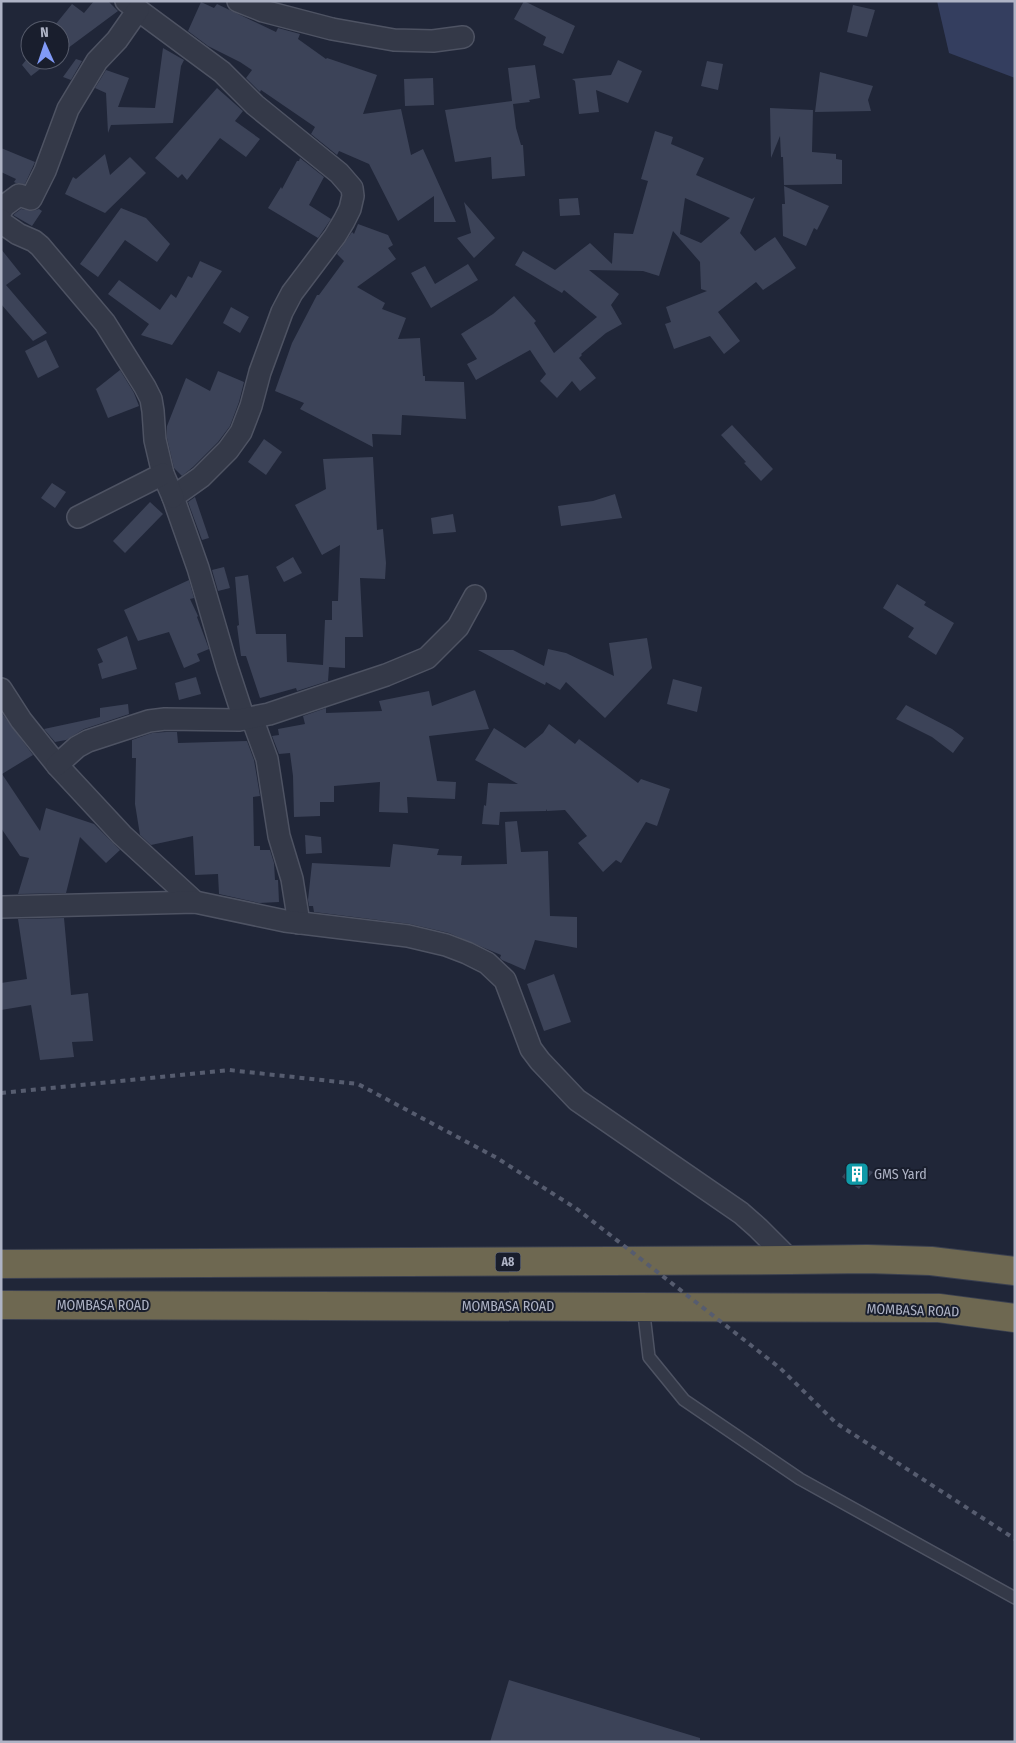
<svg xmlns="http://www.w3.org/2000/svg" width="1016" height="1743" font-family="'Fira Sans Condensed',sans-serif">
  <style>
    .water { fill: #343e5f }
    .building { fill: #3c4358; fill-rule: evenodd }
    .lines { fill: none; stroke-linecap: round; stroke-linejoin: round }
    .lane-casing { stroke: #4e5363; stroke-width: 14 }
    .street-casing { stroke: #4e5363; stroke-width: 24 }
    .highway-casing { stroke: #3b4050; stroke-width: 30 }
    .lane { stroke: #343948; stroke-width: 11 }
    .street { stroke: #343948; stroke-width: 21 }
    .highway { stroke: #6e6851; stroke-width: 28 }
    .rail { stroke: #565c6f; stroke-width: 4; stroke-dasharray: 5 5; stroke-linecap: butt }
    .labels { text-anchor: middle; stroke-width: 4; stroke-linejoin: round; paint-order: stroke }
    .shield { fill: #191e2d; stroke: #818697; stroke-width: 1 }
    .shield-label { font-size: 12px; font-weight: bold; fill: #aeb3c5 }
    .poi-label { font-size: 14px; fill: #aeb3c5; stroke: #191e2d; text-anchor: start }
    .street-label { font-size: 14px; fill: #aeb3c5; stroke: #191e2d }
  </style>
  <rect width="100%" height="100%" fill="#202638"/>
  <path class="water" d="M937,1H1015V78L949,53Z"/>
  <g class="building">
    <path d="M94,1H108L118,11L60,54V30H51L72,4L84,13Z"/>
    <path d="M524,1L575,26L563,54L543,45L546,37L514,19Z"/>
    <path d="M201,2L214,8L217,4L276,32L278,28L300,34L298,39L326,59L327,58L377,75L363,114L401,109L411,155L423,149L456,222H434V196L398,221L369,164L339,151L337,155L311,134L315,127L261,90L260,92L246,78L252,70L240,62L208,46L188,31Z"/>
    <path d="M853,5L875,10L867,37L847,32Z"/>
    <path d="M163,48L184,60L181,66L173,123L111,125L108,133L106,93L95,88L106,70L129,78L118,107L155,108Z"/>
    <path d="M30,55V60H52L31,76L22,65Z"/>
    <path d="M76,59L82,61L71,80L63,77Z"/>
    <path d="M618,60L642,71L628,103L596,90L599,112L579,114L575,81L572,79L611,75Z"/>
    <path d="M707,61L723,64L718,90L701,86Z"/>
    <path d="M535,65L540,98L529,100L530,102L513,104L516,128L521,145H523L525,176L492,179L491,157L455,162L445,110L512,101L508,68Z"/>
    <path d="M820,72L873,86L868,100L871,111L815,112Z"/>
    <path d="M433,78L434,105L405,106L404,79Z"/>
    <path d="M217,88L243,111L235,121L260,139L246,157L220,138L187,180L182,174L178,178L155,158Z"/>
    <path d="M770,108L813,110L812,152L836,154V159L842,160V184L784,185L783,157H781L780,136L771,158Z"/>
    <path d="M655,131L673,137L671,144L704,158L696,175L752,199L755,197L740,233L755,251L775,237L796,268L763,290L756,282L718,312L740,341L724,354L710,336L674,349L665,324L671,322L666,307L707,291L701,289L700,262L673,231L659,276L643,271L589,270L619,294L611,305L622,324L606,333L581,354L582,355L579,358L596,378L580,391L572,381L557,398L540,381L546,374L530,350L476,380L467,364L477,359L461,334L493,314L514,296L536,321L534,323L554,353L597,317L564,290L562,293L515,265L523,251L555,270L590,243L612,264L614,233L633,234L648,181L641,179ZM685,198L730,218L701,243L680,234Z"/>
    <path d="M1,148L35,162L25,184L16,183L14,182L16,179L1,172Z"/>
    <path d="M105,154L110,175L130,157L146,173L105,213L65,194L73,177L76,179Z"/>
    <path d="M300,158L324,177L309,205L331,219L318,238L268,208L281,187L282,189L297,161H299Z"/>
    <path d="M784,186L829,206L817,230L814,228L806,246L783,236L782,204H785Z"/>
    <path d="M578,198L580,215L560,216L559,199Z"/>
    <path d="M464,202L495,238L474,258L457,238L471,233Z"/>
    <path d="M121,208L146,218L170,244L157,262L125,240L98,277L80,264Z"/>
    <path d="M21,209L32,211L39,209L42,211L32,226L13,215Z"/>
    <path d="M358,224L388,235L393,245L388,248L396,259L357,287L385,303L382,309L406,318L398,339L420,338L423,376H425V381L464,382L466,419L402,415L401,435L372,434L373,447L300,409L304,403L275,391L292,343L317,295H319L344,261L337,254L352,232L354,234Z"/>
    <path d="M1,249L21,274L6,285L47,333L33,341L1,304Z"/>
    <path d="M200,261L222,271L172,345L141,335L149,324L108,294L119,280L160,310L171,294L176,298L188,276L192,278Z"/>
    <path d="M468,264L478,280L431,308L411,273L425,266L435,284Z"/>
    <path d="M231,307L249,317L240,333L223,323Z"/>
    <path d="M46,340L59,367L38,378L25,351Z"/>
    <path d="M120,370L134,393L139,406L108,418L96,389Z"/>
    <path d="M218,371L244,382L239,402L230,426L218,442L193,467L182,476L174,468L167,438V426L186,378L210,391Z"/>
    <path d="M732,425L773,469L761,481L744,463L746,462L721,435Z"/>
    <path d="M264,439L282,452L266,475L248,462Z"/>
    <path d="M373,457L377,530L383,529L386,563L385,579L360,578L363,637H345V668L329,667L328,681L297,691L296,688L260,698L246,656H241L237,626L239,625L235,577L248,575L256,634H286L287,662L323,665L325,620H332V601H338L340,545L322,555L295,505L326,489L323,459Z"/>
    <path d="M52,483L66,492L55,508L41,498Z"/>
    <path d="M615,494L622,518L561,526L558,506L593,501Z"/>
    <path d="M195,497L209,538L202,540L188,502Z"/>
    <path d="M150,502L163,514L125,553L113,541Z"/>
    <path d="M453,514L456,532L433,534L431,518Z"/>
    <path d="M293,557L302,573L284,582L276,567Z"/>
    <path d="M224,567L230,588L218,591L212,570Z"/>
    <path d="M189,580L194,598L190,599L198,616L197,617L209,649L197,654L200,661L184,668L169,632L138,641L124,610Z"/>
    <path d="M897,584L926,602L924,605L954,623L936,655L908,637L914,628L883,608Z"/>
    <path d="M127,636L137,669L102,679L98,664L103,662L97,649Z"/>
    <path d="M647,638L652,668L605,718L566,682L560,690L546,682L545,685L478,650H513L544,666L548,649L566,653L614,676L609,643Z"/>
    <path d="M196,677L201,694L179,700L175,683Z"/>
    <path d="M673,679L702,687L697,712L667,704Z"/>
    <path d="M475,690L489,729L429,736L437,781L456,782L455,799L407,797L408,813L379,812L380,782L334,786V802H320V816L294,817L293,776L290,753L279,754L272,736L279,735L278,729L305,724L303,716L326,708V713L382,711L379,701L429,691L432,706Z"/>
    <path d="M128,704L129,714L84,729L66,740L55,742L44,729L100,717V708Z"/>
    <path d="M906,705L952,729L964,738L953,753L932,737L896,719Z"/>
    <path d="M1,712L33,755L2,774L40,831L46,808L94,824L120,850L106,863L80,837L66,893L18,894L29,858L20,856L1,828Z"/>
    <path d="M549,724L575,744L579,739L638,783L641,779L670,789L657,826L646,822L621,863L616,860L603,872L578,843L587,836L565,810L547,811L546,809V811L500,812L499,825L482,824L484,805L486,806L488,783L518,784L475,760L494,728L525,748L543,733Z"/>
    <path d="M166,732H177L178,743L247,741L254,760L260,796L253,797L254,846H260V850H270L274,863L275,880H278L279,902L259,903L219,894L218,874L195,875L193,836L151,845L140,835L135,804L136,758H132V740L152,733Z"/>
    <path d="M517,821L521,852L548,851L550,916L577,917V948L535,940L525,970L502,960L500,958L501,955L449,933L410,924L314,912L313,906H309L308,900L312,863L390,867L393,844L439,849L437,855L462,856L461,865L507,864L505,822Z"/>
    <path d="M305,835L321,837L322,853L306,854Z"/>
    <path d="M64,918L71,995L88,993L93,1041L72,1042L74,1057L40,1060L31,1005L1,1010V983L27,979L18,919Z"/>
    <path d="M554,974L571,1022L544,1031L527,984Z"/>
    <path d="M853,1163L873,1172L859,1189L842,1177Z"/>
    <path d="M509,1680L700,1738V1742H490Z"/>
  </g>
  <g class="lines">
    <g class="lane-casing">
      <path id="lane" d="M643,1306L649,1357L684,1400L800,1479L1015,1598"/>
    </g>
    <g class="street-casing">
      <g id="street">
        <path d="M126,1L222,72L255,105L339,173L352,188L353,196L350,209L344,221L335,236L292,293L282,312L260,372L251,406L241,432L228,450L201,477L173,497L198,568L227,667L244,719"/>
        <path d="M238,1L263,11L332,29L394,40L433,41L463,37"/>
        <path d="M1,211L4,206L19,195L31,199L45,171L68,109L97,61L117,40L138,10"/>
        <path d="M1,220L2,223L18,234L34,241L40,246L105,323L145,387L151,399L153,411L155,440L163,474L173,497"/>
        <path d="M78,517L163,474"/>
        <path d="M1,689L21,720L57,765L122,835L195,902"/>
        <path d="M252,718L267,759L276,817L279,836L292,879L299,923"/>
        <path d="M57,765L77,747L88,741L149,721L165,719L239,720L269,714L386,675L427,658L458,627L475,596"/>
        <path d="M1,907L195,902L285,921L408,936L446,945L467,953L487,963L505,980L531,1049L540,1061L577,1100L741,1213L758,1228L790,1260"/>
      </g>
    </g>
    <g class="highway-casing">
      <g id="highway">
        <path d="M1,1264L790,1260L867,1259L931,1261L1015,1271"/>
        <path d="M1,1305L939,1308L1015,1318"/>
      </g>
    </g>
    <use href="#lane" class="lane"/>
    <use href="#street" class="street"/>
    <use href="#highway" class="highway"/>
    <path class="rail" d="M1,1093L229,1070L358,1084L497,1158L577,1209L780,1368L836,1423L1015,1539"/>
  </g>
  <defs>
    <g id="building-square" transform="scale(1.25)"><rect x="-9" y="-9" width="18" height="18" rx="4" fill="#0f9aa8" stroke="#191e2d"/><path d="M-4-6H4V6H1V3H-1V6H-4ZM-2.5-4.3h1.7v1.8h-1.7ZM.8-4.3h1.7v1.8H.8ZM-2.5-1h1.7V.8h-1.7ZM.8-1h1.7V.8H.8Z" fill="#fff"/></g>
  </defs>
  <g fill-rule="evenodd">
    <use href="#building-square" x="857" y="1174"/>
  </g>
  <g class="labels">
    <rect class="shield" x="495.5" y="1252.5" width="25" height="19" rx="4"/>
    <g class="shield-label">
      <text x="508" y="1266">A8</text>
    </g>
    <g class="poi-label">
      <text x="874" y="1179">GMS Yard</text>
    </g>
    <g class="street-label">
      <text x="103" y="1310">MOMBASA ROAD</text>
      <text x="508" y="1311">MOMBASA ROAD</text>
      <text transform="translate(913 1310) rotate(2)" y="5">MOMBASA ROAD</text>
    </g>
  </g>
  <rect width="1016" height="1743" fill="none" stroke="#aeb3c5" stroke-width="5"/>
  <g transform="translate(45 45) rotate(357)"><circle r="24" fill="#191e2d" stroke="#555a6a"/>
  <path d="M0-4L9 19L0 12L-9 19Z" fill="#819af7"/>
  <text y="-8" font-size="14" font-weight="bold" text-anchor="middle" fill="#aeb3c5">N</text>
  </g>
</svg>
